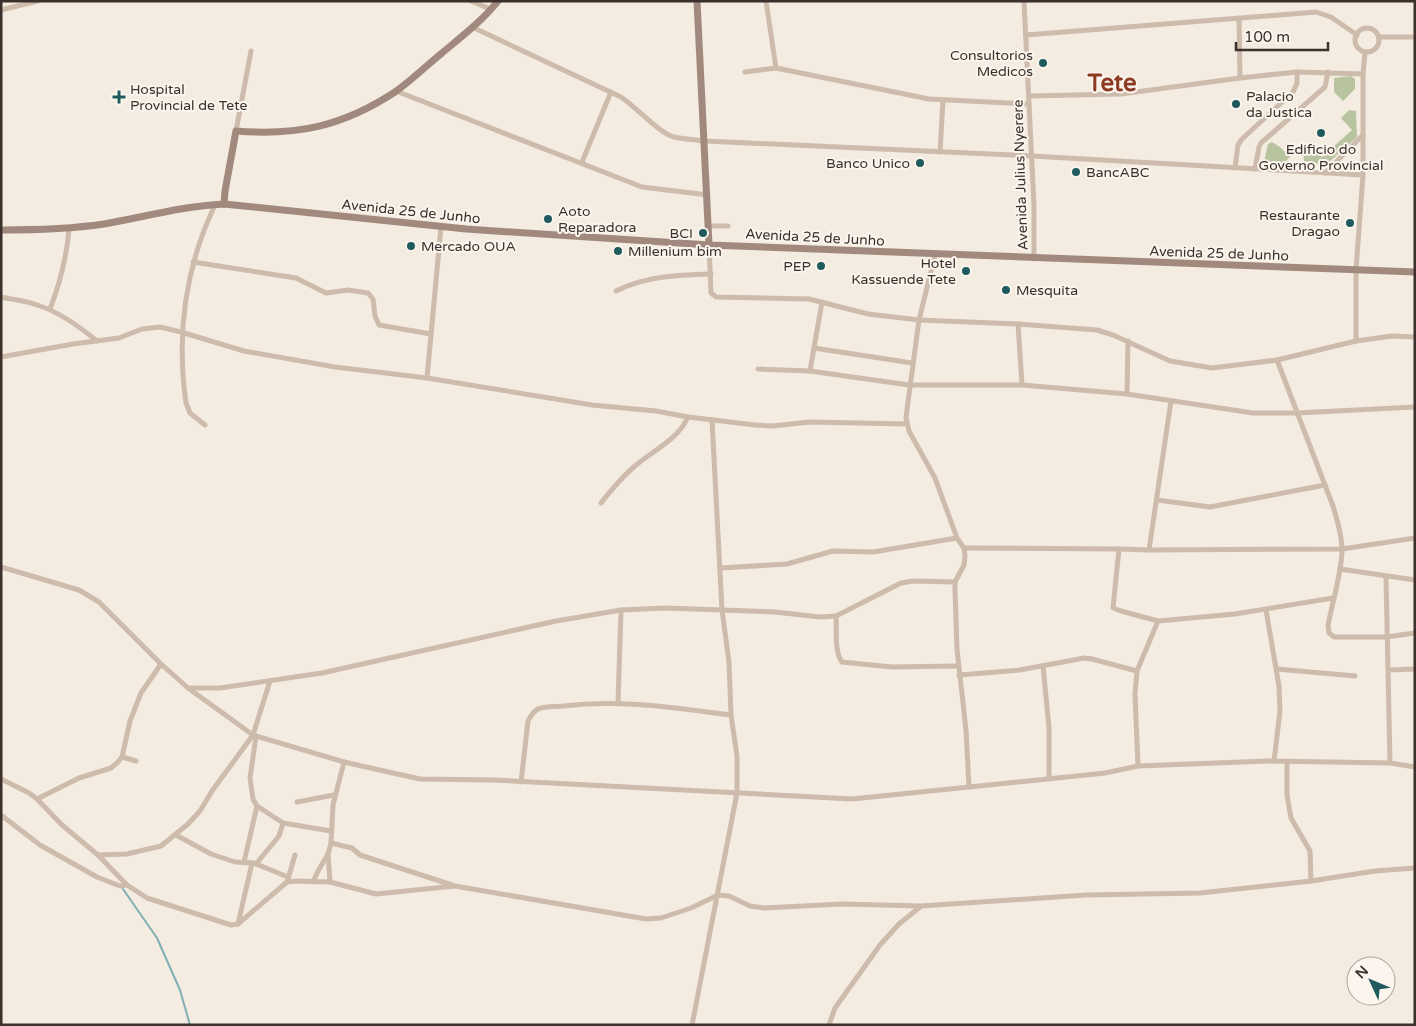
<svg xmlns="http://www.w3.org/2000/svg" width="1416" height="1026" font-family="'Varela Round',sans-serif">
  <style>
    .green { fill: #b8c4a0 }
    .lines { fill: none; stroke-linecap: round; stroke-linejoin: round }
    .stream { stroke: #7fb0b2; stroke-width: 2 }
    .street { stroke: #cdbbac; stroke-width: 5 }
    .secondary { stroke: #a18a7d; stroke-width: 7 }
    .poi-dot { fill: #1f5a5e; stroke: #fbf5ee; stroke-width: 2 }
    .labels { text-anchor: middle; stroke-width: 4; stroke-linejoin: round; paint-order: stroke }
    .poi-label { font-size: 14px; fill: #3b302b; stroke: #fbf5ee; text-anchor: start }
    .street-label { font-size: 14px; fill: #3b302b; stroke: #fbf5ee }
    .town-label { font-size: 24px; font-weight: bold; fill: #8c3b22; stroke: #fbf5ee }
  </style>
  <rect width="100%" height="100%" fill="#f4ebe1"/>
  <g class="green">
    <path d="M1351,76L1355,79V89L1343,101L1334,92V78Z"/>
    <path d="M1349,110L1356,111L1357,137L1326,165L1304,161C1303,154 1304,149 1310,146L1322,157L1352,130L1341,118Z"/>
    <path d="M1272,142L1280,147L1290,157L1279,168L1263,166L1268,144Z"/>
  </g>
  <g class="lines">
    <path class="stream" d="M123,889L157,938L180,990L190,1025"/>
    <g class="street">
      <path d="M471,1L490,9"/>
      <path d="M766,1L776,68"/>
      <path d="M1024,1L1034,206V259"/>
      <path d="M1,10L38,1"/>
      <path d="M1239,18L1240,78"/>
      <path d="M472,27L621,97C636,107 659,133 674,137C684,139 695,140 705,141L1032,156L1363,175"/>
      <circle cx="1367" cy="40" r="12"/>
      <path d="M1026,35L1316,12L1331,17L1357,35"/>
      <path d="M1379,37H1415"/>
      <path d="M745,72L776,68L929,99L1029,104"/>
      <path d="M396,91L642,187L708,195"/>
      <path d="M1029,96L1121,94L1240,78L1297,72L1363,74"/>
      <path d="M236,131L251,51"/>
      <path d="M940,152L943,100"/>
      <path d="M582,162L611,92"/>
      <path d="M1235,168L1238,145L1242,139L1293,92L1297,83V72"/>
      <path d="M1255,169L1259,147L1261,143L1325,87L1328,72"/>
      <path d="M1325,173L1363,135"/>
      <path d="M709,226H728"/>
      <path d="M709,245L711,293L716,297L809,299L868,314L919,320L1018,324L1097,330L1113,335L1170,361L1212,368L1277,360L1356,341L1392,336L1415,337"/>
      <path d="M935,255L919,320L906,417L909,431L935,478L957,538L964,548L965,556L964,565L955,582V590L957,649L966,730L969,787"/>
      <path d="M193,262L296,278L326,293L348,290L368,293L373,299L375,316L379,325L431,334"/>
      <path d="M616,291C646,276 677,275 711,274"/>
      <path d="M1,297C14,300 28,301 40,306C61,313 80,327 97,341"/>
      <path d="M50,309C60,283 67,256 69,228"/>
      <path d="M1018,324L1022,385"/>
      <path d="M1356,341V270L1363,175V74L1365,52"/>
      <path d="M814,348L912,363"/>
      <path d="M1,357L73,344L119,338L142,329L160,327L181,332L244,351L335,367L427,378L592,405L656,411L688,417L755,425L772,426L810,422L907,424"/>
      <path d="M1277,360L1333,506C1337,520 1342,534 1342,549C1342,573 1332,602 1328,626L1329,633L1334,637H1386L1415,633"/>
      <path d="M758,369L810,371L909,385H1022L1127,394L1253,413H1297L1415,407"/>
      <path d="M810,371L822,302"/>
      <path d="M427,378L441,227"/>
      <path d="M1127,394L1128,341"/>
      <path d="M205,425L190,413L186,403C176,333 185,268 215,205"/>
      <path d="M1157,500L1210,507L1325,485"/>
      <path d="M601,503C611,490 622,477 635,466C653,450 677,441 688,417"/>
      <path d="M964,548L1119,549L1149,550L1342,549L1415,538"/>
      <path d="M1119,549L1113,608L1121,611L1158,621L1235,614L1333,598"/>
      <path d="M1149,550L1171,401"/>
      <path d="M1,567L79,590L99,602L161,664L188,688L253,735L344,762L420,779L494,780L852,799L1105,773L1138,766L1268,761L1390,763L1415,767"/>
      <path d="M720,568L787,564L833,551L873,552L957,538"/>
      <path d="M1340,569L1415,580"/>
      <path d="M1386,577L1390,763"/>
      <path d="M1266,610L1279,686L1280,711L1274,761"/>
      <path d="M836,616C837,629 834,652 842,662L892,667L958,666"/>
      <path d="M1043,666L1049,728V779"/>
      <path d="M1277,669L1355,676"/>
      <path d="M1389,670L1415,669"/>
      <path d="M959,675L1020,670L1084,658L1092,659L1137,671"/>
      <path d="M189,688H220L322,673L556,621L621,610L665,608L722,610L775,612L820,617L836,616L901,583L913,581L955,582"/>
      <path d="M618,703L621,610"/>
      <path d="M256,736L250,778L253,799L257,806L283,823L331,831"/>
      <path d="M122,757L136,761"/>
      <path d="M1287,761V795L1291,818L1310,851L1311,881"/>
      <path d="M1138,766L1135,694L1137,671L1158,621"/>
      <path d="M1,779L29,793L37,799L62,825L98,855L127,885L147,898L231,925L238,924L287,882L296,881L330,882L376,894L455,886L646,919L661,918L691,908L718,895L729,896L750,906L764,908L842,904L921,906L1086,895L1200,893L1311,881L1375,871L1415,868"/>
      <path d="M521,782L528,721C530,717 533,712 538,709C544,706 556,707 564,706C621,699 675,708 731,715"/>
      <path d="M37,799L79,778L111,768L117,763L122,757L130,721L141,693L161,664"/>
      <path d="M297,802L334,795"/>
      <path d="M1,815L40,845L97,877L120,886L127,885"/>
      <path d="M176,835L211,854L235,862L254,863L288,877"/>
      <path d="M331,843L352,848L360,855L452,885"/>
      <path d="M98,855L127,854L161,846L188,824L200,811L212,791L253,735L270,681"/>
      <path d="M244,862L257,806"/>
      <path d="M256,864L279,836L283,823"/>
      <path d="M288,879L295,855"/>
      <path d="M313,882L318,871L328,854"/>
      <path d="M330,882L328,854L331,843L333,805L344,762"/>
      <path d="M238,924L252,863"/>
      <path d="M692,1025L737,793V756L731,715L729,662L722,610L712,420"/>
      <path d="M829,1025L835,1008L880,945L899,924L920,907"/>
    </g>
    <g class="secondary">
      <path d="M697,1L709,245"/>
      <path d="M224,204L225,191L236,131C298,136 343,126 395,92C411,81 426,66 442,53C461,37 482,21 498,1"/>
      <path d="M1,230C36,230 70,229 104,224C144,217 183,206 224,204L466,229L709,245L1415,272"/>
    </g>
  </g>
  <g class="poi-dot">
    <circle cx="1043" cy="63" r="5"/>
    <path d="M116.5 89.5h5v5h5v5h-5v5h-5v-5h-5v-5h5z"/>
    <circle cx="1236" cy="104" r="5"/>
    <circle cx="1321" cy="133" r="5"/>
    <circle cx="920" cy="163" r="5"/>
    <circle cx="1076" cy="172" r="5"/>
    <circle cx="548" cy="219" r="5"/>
    <circle cx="1350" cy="223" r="5"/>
    <circle cx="703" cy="233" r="5"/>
    <circle cx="411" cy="246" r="5"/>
    <circle cx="618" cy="251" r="5"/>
    <circle cx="821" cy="266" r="5"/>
    <circle cx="966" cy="271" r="5"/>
    <circle cx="1006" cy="290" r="5"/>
  </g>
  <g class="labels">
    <g class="poi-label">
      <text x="1033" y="60" text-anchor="end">Consultorios<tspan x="1033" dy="16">Medicos</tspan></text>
      <text x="130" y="94">Hospital<tspan x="130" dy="16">Provincial de Tete</tspan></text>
      <text x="1246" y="101">Palacio<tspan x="1246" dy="16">da Justica</tspan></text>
      <text x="1321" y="154" text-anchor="middle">Edificio do<tspan x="1321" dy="16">Governo Provincial</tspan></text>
      <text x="910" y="168" text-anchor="end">Banco Unico</text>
      <text x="1086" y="177">BancABC</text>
      <text x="558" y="216">Aoto<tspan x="558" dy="16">Reparadora</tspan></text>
      <text x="1340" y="220" text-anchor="end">Restaurante<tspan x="1340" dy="16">Dragao</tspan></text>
      <text x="693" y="238" text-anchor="end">BCI</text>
      <text x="421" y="251">Mercado OUA</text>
      <text x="628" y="256">Millenium bim</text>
      <text x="956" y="268" text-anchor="end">Hotel<tspan x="956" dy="16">Kassuende Tete</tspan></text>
      <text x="811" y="271" text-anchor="end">PEP</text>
      <text x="1016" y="295">Mesquita</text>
    </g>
    <g class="street-label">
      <text transform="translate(1020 175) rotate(-92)" y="5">Avenida Julius Nyerere</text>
      <text transform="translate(411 211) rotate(6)" y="5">Avenida 25 de Junho</text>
      <text transform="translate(815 237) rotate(3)" y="5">Avenida 25 de Junho</text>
      <text transform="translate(1219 253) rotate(2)" y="5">Avenida 25 de Junho</text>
    </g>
    <g class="town-label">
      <text x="1112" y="91">Tete</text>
    </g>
  </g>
  <rect width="1416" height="1026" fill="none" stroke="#3b302b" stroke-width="5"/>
  <g transform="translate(1371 981) rotate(314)"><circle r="24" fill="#fbf5ee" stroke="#aea6a0"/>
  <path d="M0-4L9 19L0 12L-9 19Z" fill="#1f5a5e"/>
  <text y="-8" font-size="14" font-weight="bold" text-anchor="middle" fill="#3b302b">N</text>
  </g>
  <path d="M1236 42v8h92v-8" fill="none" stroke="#3b302b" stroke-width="2.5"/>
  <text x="1244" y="42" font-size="15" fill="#3b302b" stroke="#fbf5ee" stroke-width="4" paint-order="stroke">100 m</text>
</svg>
